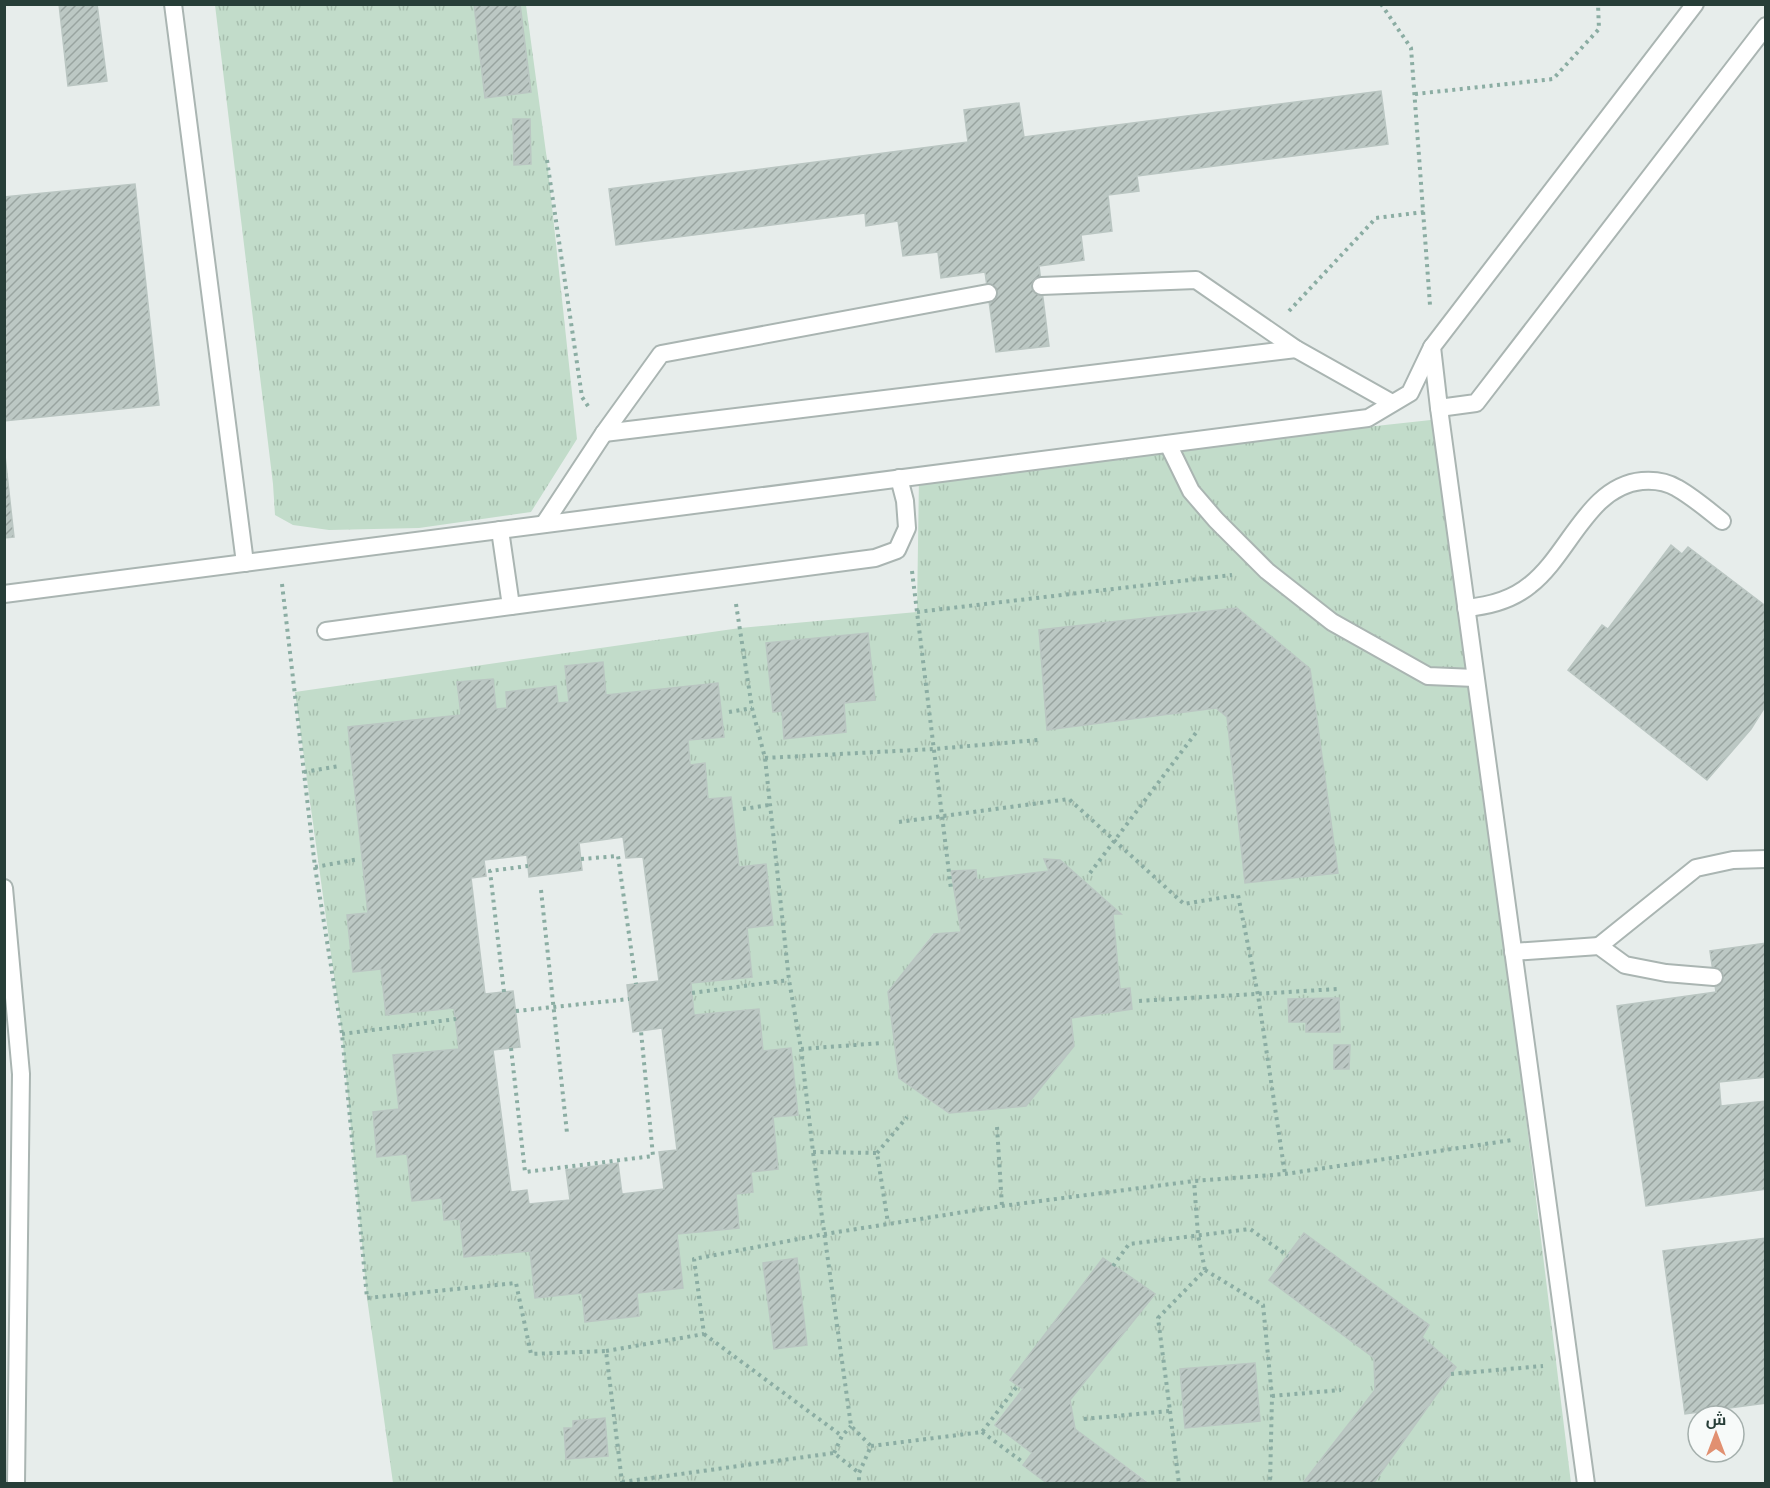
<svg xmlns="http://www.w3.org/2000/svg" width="1770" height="1488" font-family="Karla,Cairo,sans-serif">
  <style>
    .grass { fill: url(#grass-tufts); fill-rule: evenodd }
    .building { fill: url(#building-hatch); stroke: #bac6c2; stroke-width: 1.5; fill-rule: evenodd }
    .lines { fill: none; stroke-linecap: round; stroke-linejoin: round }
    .service-casing { stroke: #aab5b2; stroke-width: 20 }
    .path { stroke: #8bada3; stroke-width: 4; stroke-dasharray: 3 4.5; stroke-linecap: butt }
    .service { stroke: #fff; stroke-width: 16 }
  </style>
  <defs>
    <pattern id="grass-tufts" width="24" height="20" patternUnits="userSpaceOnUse" patternTransform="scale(1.5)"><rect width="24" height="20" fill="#c2dcca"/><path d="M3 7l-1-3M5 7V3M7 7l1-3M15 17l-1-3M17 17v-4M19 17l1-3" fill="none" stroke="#a7beae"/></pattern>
    <pattern id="building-hatch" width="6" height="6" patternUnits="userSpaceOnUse" patternTransform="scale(1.5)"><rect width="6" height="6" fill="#bcc8c4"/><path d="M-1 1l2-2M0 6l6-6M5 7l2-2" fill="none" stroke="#99a4a0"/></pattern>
  </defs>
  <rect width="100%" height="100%" fill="#e7edeb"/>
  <g class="grass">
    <path d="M215,5H526L547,160L577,439L531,512L419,528L329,530L293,525L275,515L273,484Z"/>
    <path d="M1440,419L1571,1483H1373L1456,1367L1422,1337L1429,1325L1304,1233L1269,1280L1374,1358L1375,1390L1302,1483H1149L1075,1429L1070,1400L1155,1294L1103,1259L1010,1380L1023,1389L995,1424L1032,1453L1048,1483H393L367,1298L342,1034L295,692L740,628L917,612L919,476ZM1237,608L1310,669L1338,873L1245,883L1227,717L1216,708L1039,630ZM565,667L606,695L724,737L688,740L690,765L705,764L708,799L731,797L739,867L766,865L773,925L747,928L752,976L691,983L694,1015L759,1009L763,1051L791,1048L798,1114L773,1117L778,1169L751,1172L753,1192L736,1194L739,1228L677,1234L683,1288L637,1293L639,1316L585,1322L582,1293L535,1298L530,1251L464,1257L460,1219H444L442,1198L412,1201L407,1154L377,1157L373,1112L399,1109L394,1055L459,1049L454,1008L381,969L353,972L347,915L368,913L348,727L461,715L458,682L493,679L496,709L507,708L506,692L556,686L558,703L569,702ZM976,870L977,880L1049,871L1120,914H1113L1120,989L1130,988L1132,1009L1071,1018L1026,1106L948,1113L899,1078L888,992L933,934L961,932L951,871Z"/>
  </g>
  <g class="building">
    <path d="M59,4H97L107,81L68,86Z"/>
    <path d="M474,4H520L531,92L485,98Z"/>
    <path d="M1381,91L1388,144L1137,176L1139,191L1108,195L1112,231L1081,235L1084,260L1039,266L1049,346L996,352L985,272L941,278L938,252L903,256L898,221L866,226L865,213L616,245L609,189L968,142L964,110L1019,103L1024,137Z"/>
    <path d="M513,119H530L531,164L514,165Z"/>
    <path d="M135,184L159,405L4,421V197Z"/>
    <path d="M4,446L7,474H4Z"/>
    <path d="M4,474H7L14,537L4,538Z"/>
    <path d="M1671,545L1682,554L1688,547L1763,604L1766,607V705L1751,729L1707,780L1568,670L1602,625L1608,629Z"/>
    <path d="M1237,608L1310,669L1338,873L1245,883L1227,717L1216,708L1047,730L1039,630Z"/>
    <path d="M868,633L875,700L844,703L846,732L784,739L782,711L773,712L766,643Z"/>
    <path d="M603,662L606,695L718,683L724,737L688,740L690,765L705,763L708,799L731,797L739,867L766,864L773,925L747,928L752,977L691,983L694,1015L759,1009L763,1051L791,1048L798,1115L773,1117L778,1169L751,1172L753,1192L736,1194L739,1228L677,1234L683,1288L637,1293L639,1316L585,1322L582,1293L535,1298L530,1251L464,1257L460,1219L444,1220L442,1198L412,1201L407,1154L377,1157L373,1112L399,1109L393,1055L459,1049L454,1008L386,1015L381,969L353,972L347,915L368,913L348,727L461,715L457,682L493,679L496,709L507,708L506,692L556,686L558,703L569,702L565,666ZM623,837L626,858L643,857L659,981L627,985L633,1032L662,1028L677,1150L659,1152L664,1189L622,1194L618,1163L566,1170L570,1200L529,1204L527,1190L511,1192L493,1050L520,1047L513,991L485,994L471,878L486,876L484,860L527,855L529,877L582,870L579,843Z"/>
    <path d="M1044,859L1060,860L1121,914H1113L1120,989L1130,988L1132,1009L1071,1018L1074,1046L1026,1106L949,1113L899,1078L888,992L934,934L961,932L951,871L976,870L977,880L1049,871Z"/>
    <path d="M1766,943V1077L1719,1082L1721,1106L1766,1101V1189L1646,1206L1617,1006L1716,992L1710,951Z"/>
    <path d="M1339,998L1340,1032H1306V1022H1289L1288,999Z"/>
    <path d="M1334,1045H1350L1349,1069H1334Z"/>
    <path d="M1304,1233L1429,1325L1422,1337L1456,1367L1373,1484H1302L1375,1390L1374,1358L1269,1280Z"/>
    <path d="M1766,1238V1403L1685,1414L1663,1251Z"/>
    <path d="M797,1258L807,1345L774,1349L763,1263Z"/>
    <path d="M1103,1258L1155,1294L1070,1400L1075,1429L1149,1484H1048L1023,1465L1032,1453L995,1425L1023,1389L1010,1380Z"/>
    <path d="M1255,1363L1260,1421L1185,1428L1180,1369Z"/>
    <path d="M605,1418L608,1456L566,1459L564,1428H573V1421Z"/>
  </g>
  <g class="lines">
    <g class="service-casing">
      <g id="service">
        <path d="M173,4L245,563"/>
        <path d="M1695,4L1432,347L1439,408L1476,403L1766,26"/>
        <path d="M1041,286L1196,280L1296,349L1392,403"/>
        <path d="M1439,408L1586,1484"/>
        <path d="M604,433L1296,349"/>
        <path d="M1168,444L1191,491L1216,520L1267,571L1332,622L1428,676L1475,678"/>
        <path d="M544,524L604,433L661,354L988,293"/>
        <path d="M4,594L1368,418L1410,393L1432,347"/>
        <path d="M511,606L875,558L897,550L907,528L905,501L899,478"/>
        <path d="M1466,608C1489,606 1512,600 1530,585C1569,555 1588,486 1642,481C1654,480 1667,482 1677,488C1693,497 1708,510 1722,521"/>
        <path d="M326,631L511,606L500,530"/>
        <path d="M4,888L21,1074L16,1484"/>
        <path d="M1599,946L1696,868L1733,860L1766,859"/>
        <path d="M1513,952L1599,946L1625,965L1666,973L1714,977"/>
      </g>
    </g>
    <g class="path">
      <path d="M1381,4L1411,48L1430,305"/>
      <path d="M1415,94L1553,79L1599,29L1598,4"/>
      <path d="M547,160L582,397L590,409"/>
      <path d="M1289,311L1376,218L1424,212"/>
      <path d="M912,571L951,889"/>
      <path d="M282,584L315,867L342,1034L367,1298L516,1283L531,1354L606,1351L622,1482"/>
      <path d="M736,604L752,708L765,758L789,980L801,1049L813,1152L851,1426L871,1446L859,1473V1484"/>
      <path d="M917,612L1232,575"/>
      <path d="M729,712L752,708"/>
      <path d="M765,758L934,749L1038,740"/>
      <path d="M304,772L339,766"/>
      <path d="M743,809L769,805"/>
      <path d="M899,822L1069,799L1184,904L1238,895L1258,995L1285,1174"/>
      <path d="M581,859L618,856L636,984"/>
      <path d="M315,867L359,859"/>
      <path d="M1090,873L1198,730"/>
      <path d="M541,890L567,1133"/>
      <path d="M504,992L490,871L528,866"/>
      <path d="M692,993L789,980"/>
      <path d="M1139,1001L1337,989"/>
      <path d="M516,1011L629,999"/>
      <path d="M342,1034L456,1019"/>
      <path d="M511,1048L525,1172L653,1156L641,1031"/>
      <path d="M801,1049L882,1043"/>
      <path d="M997,1127L1002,1206"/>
      <path d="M813,1152L877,1153L888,1223"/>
      <path d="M877,1153L907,1117"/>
      <path d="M1113,1266L1129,1244L1250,1229L1288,1256"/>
      <path d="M1205,1270L1263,1305L1272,1396L1270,1484"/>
      <path d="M704,1334L842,1436"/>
      <path d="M606,1351L704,1334L694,1259L825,1234L1002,1206L1194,1181L1285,1174L1512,1140"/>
      <path d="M1451,1374L1543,1366"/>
      <path d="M1272,1396L1341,1390"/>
      <path d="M1170,1411L1179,1484"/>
      <path d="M1084,1419L1170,1411L1158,1318L1205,1270L1198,1235L1194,1181"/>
      <path d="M982,1432L1024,1463"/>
      <path d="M871,1446L982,1432L1018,1385"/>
      <path d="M834,1453L842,1436L851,1426"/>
      <path d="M622,1482L834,1453L859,1473"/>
    </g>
    <use href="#service" class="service"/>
  </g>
  <rect width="1770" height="1488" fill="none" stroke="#273e38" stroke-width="12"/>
  <g transform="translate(1716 1434)"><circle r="28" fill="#f7faf9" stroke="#a4afac" stroke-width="1.5"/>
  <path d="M0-4.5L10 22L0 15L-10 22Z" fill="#e19071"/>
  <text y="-9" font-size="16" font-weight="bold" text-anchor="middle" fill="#273e38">ش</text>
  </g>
</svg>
